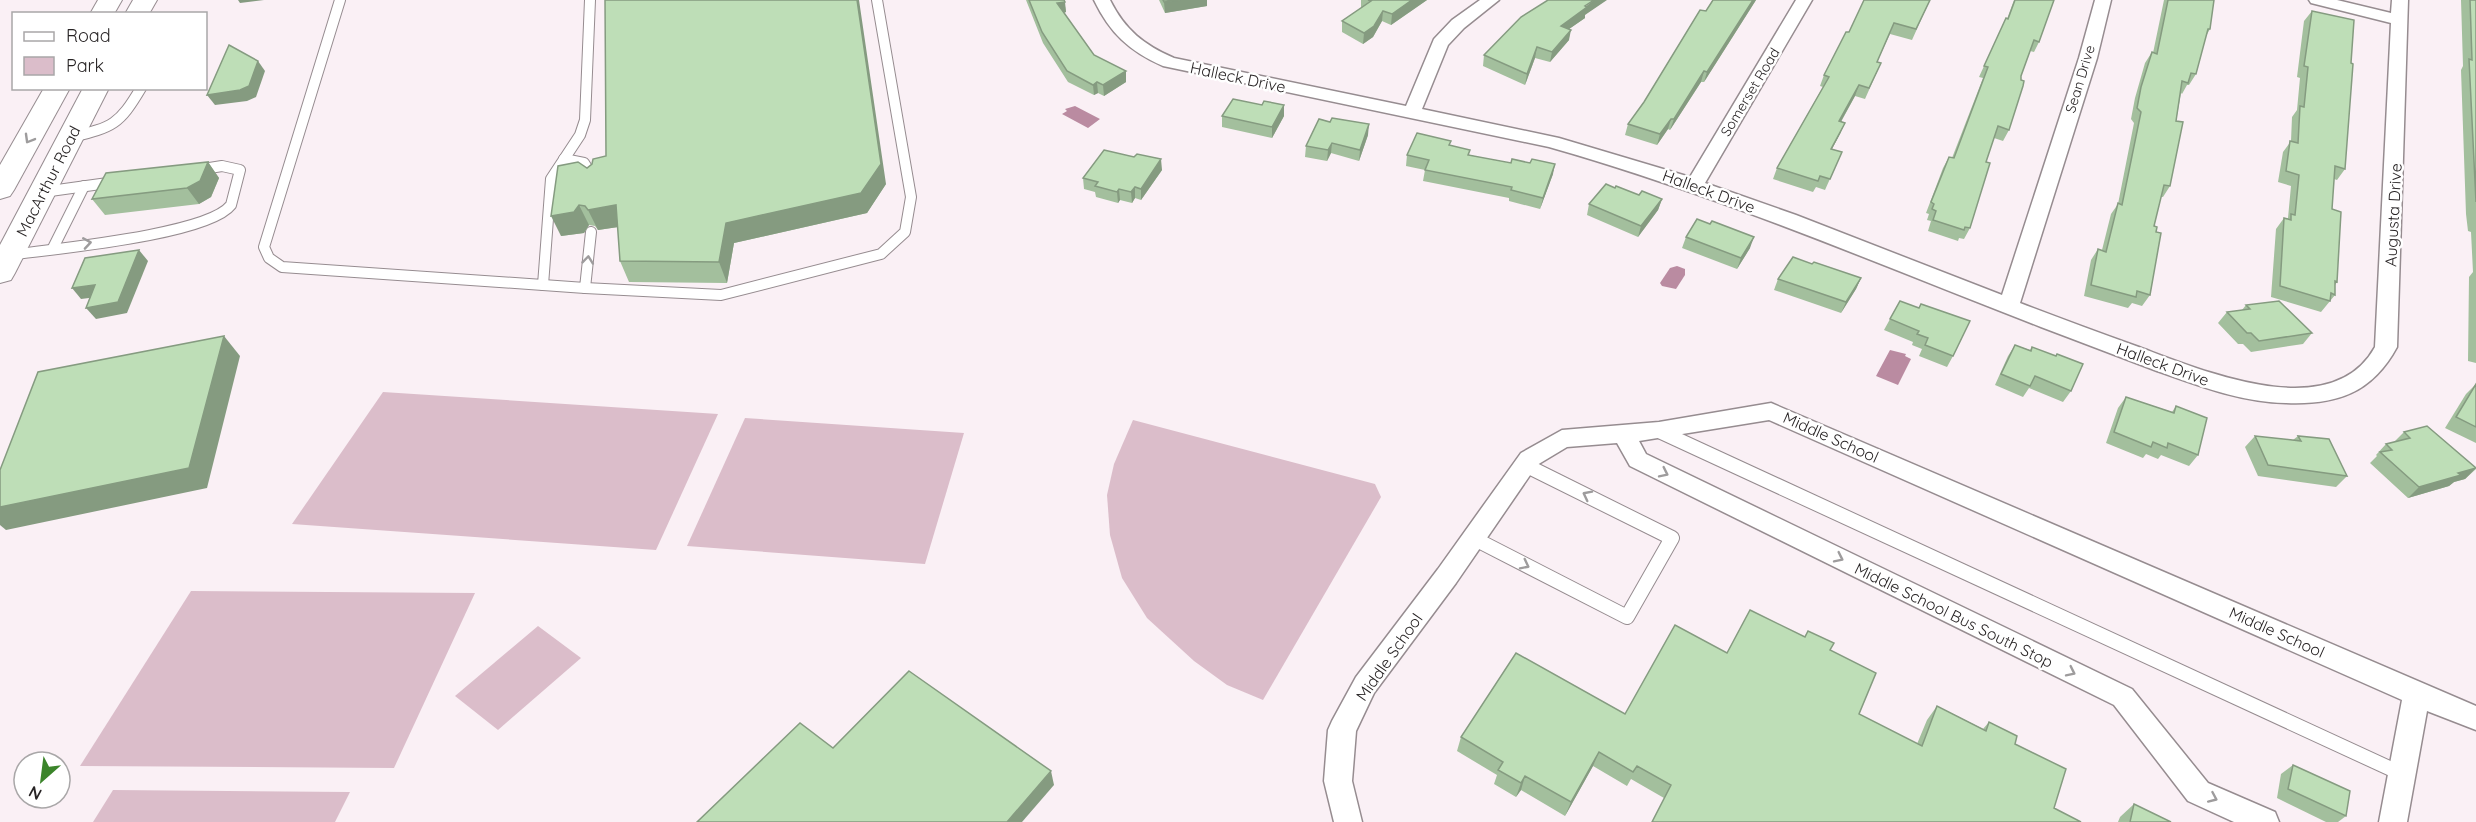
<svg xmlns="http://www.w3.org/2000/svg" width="2476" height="822" font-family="Quicksand,sans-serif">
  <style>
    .green { fill: #dbbdca }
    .water { fill: #ba8ba1 }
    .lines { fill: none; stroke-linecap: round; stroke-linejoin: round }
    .service-far1-casing { stroke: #968c90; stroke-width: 12 }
    .service-casing { stroke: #968c90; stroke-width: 16 }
    .minor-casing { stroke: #968c90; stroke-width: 3 }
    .trunk-casing { stroke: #968c90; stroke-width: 2 }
    .service-far1 { stroke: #fff; stroke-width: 10 }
    .service { stroke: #fff; stroke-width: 14 }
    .minor { fill: #fff; fill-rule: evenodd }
    .trunk { fill: #fff; fill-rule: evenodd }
    .wall { fill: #a3bf9d }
    .shaded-wall { fill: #859b80 }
    .building { fill: #bedeb7; stroke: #859b80; stroke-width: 1.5 }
    .oneway { stroke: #9e9c9d }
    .labels { text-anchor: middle; stroke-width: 5; stroke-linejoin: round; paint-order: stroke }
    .far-street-label { font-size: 14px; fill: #282425; stroke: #fff }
    .street-label { font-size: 16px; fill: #282425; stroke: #fff }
  </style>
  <rect width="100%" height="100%" fill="#faf0f5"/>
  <g class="green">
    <path d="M383,392L718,414L656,550L292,524Z"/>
    <path d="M745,418L964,433L925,564L687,546Z"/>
    <path d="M1133,420L1375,484L1381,497L1263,700L1227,685L1194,661L1147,618L1122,578L1110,535L1107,495L1114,464Z"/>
    <path d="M191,591L475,593L394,768L80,766Z"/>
    <path d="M538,626L581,658L498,730L455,696Z"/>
    <path d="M113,790L350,792L335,822H93Z"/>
  </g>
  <g class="water">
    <path d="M1075,106L1100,119L1088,128L1062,114L1067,111L1065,109Z"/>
    <path d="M1677,266L1685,269V275L1676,289L1662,286L1660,283L1670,268Z"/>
    <path d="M1890,350L1906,354L1905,356L1911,359L1898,385L1876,376Z"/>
  </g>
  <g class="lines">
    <g class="service-far1-casing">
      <g id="service-far1">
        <path d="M340,0L264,247L269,258L282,267L543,285L551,179L580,135L585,120L590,0"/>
        <path d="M72,137C113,127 119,125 141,88"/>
        <path d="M564,159L584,163L594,179"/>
        <path d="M43,192L115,182"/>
        <path d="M53,248L84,186"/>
        <path d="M10,255C52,249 208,235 231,205L240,170L222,166L197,170"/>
        <path d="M543,285L585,288L591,232"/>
        <path d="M585,288L721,295L881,254L905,232L911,197L877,0"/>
      </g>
    </g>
    <g class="service-casing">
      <g id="service">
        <path d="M1659,431L2402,774"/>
        <path d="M1473,538L1627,617L1672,538L1525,465"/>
      </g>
    </g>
    <g class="minor-casing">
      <g id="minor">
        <path d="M1094,0H1110C1125,30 1144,45 1174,58L1406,106L1434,39L1452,20L1480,0H1499L1464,28L1448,45L1422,109L1559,138L1690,177L1796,0H1812L1705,183L1796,215L2002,295L2079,58L2095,0H2111L2097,58L2020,303C2059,318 2097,332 2136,346C2199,369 2331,427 2375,347L2391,23L2311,3L2309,0H2337L2391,13L2392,0H2408L2397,347C2372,393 2337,405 2286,403C2241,402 2199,386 2157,371C2118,356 2080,342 2041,327C1878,264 1718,195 1549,147L1163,66C1129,51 1110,33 1094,0Z"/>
        <path d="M1771,403L2476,706V730L2427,711L2407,822H2379L2402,700L1769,420L1639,441L1646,454L2132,689L2208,783L2275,812L2279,822H2234L2188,801L2114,705L1630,466L1617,443L1567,447L1537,465L1456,583L1374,693L1356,731L1352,781L1362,822H1334L1324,781L1328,730L1332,721L1356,677L1438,569L1521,453L1562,430L1659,422Z"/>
      </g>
    </g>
    <g class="trunk-casing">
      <g id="trunk">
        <path d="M98,0H122L114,14H90Z"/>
        <path d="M133,0H157L149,14H125Z"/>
        <path d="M44,88H70L14,190L10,196L0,199V165Z"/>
        <path d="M83,88H109L15,273L11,280L0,283V245Z"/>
      </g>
    </g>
    <use href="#service-far1" class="service-far1"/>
    <use href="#service" class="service"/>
    <use href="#minor" class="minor"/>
    <use href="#trunk" class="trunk"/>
  </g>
  <g class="wall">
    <path d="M1026,0H1064L1066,12L1064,13L1094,55L1126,71V82L1104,96L1098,93L1094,95L1068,82L1043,43Z"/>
    <path d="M1159,0H1207V6L1165,13Z"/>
    <path d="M1361,0H1427L1391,25L1382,21L1373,37L1363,44L1342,32V21L1361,8Z"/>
    <path d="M1713,0H1756L1704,82H1701L1670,130L1668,129L1657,145L1625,135L1628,124L1644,102Z"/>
    <path d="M1930,0L1912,40L1890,34L1877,62L1881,63L1865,99L1855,96L1841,122L1845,123L1840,134L1832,149L1842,152L1825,190L1816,187L1813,192L1773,179L1777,168L1823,87L1820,86L1824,75L1849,32Z"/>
    <path d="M2014,0H2054L2039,42L2034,52L2030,51L2021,76L2009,130L2003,141L1994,138L1986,162L1970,228L1964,239L1959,238L1958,241L1928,231L1931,221L1927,220L1929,214L1926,213L1943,168L1949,157L1952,158L1983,78L1979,77L2006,18L2007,19Z"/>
    <path d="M2164,0H2214L2210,29L2206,36L2196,74L2189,85H2187L2182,94L2181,93L2176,121L2170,186L2163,197H2161L2154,226L2150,295L2142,306L2132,303L2128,308L2084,296L2091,260L2098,249L2102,250L2111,214L2118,204L2134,123L2131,119L2135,98L2145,63L2152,52L2153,53Z"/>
    <path d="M2461,0H2476V363L2468,361L2469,277L2473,272L2471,232L2468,231L2466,214L2461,70L2463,66Z"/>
    <path d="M2312,11L2345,169L2337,180L2334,179L2332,209L2337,282L2335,285V295L2321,312L2271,297L2276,229L2284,218H2288L2291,186L2278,182L2283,152L2291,141L2292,117L2297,110L2300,78L2297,77L2304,21Z"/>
    <path d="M1585,15V18L1569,29V40L1550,62L1535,58L1525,85L1483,66L1484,55Z"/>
    <path d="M1262,105H1284V116L1272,138L1222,127V116Z"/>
    <path d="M1368,135L1359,161L1331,153L1327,161L1305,157L1306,146Z"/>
    <path d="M1450,145L1470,155L1553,174L1540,209L1509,201V198L1423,181L1425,170L1406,166L1407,155Z"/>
    <path d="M208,162L219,178L211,197L199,204L105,215L92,199Z"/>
    <path d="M592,164L886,184L867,213L734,243L727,283L629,282L620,261L618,227L598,230L595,226L589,225L584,233L561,236L587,168Z"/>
    <path d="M1162,170L1141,200L1135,198L1132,203L1120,200L1118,203L1096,197L1095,192L1084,189L1083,178Z"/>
    <path d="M1615,188L1639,195L1662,199L1658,210L1638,237L1587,215L1589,204Z"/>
    <path d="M1686,237L1750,248L1737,269L1682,248Z"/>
    <path d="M1812,264L1861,278L1856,289L1841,313L1774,290L1778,279Z"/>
    <path d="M1900,301L1953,356L1947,367L1919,356L1922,349L1912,345L1913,342L1884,330Z"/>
    <path d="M2246,305L2312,333L2303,344L2251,352L2243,344H2238L2218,323L2227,312L2242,310Z"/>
    <path d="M2015,345L2030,350L2032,347L2055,356L2057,354L2071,391L2063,402L2029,388L2023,397L1995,385L2008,356Z"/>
    <path d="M2476,384V443L2445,428L2466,394Z"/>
    <path d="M2126,397L2172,412L2176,406L2198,455L2189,466L2161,455L2158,459L2146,454L2143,458L2106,443L2118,408Z"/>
    <path d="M2404,432L2476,469L2465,479L2454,482L2449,486L2408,498L2370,463L2377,456L2376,455L2386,444L2394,442Z"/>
    <path d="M2255,436L2293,440L2298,436L2347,476L2336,487L2258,476L2245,447Z"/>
    <path d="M1808,631L1830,650L1859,714L1917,744L1927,720L1937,706L1983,729L1989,722L2017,736L1664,798L1631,779L1627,786L1593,766L1565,816L1521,790L1516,797L1494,784L1497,775L1457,751L1461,737L1625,714L1727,653L1804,637Z"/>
    <path d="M2293,765L2346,816L2338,822H2326L2277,798L2281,774Z"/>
    <path d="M2134,804L2171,822H2118L2120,817Z"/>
  </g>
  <g class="shaded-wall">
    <path d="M238,0H264L240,3Z"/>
    <path d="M857,0H859L886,184L867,213L734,243L727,283L719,262L726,223Z"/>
    <path d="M1180,0H1207V6L1165,13L1164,2Z"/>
    <path d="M1412,0H1427L1391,25L1392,14Z"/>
    <path d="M1594,0H1607L1585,15V18L1559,36L1561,26Z"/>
    <path d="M1753,0H1756L1704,82L1707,72Z"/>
    <path d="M1065,2L1066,12L1058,14L1057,3Z"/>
    <path d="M1383,11L1382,21L1373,37L1363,44L1364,33Z"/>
    <path d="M1571,30L1569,40L1550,62L1552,52Z"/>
    <path d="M1537,47L1535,58L1525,85L1527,74Z"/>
    <path d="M258,61L265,71L256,97L247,101L215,105L207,95Z"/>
    <path d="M1126,71V82L1104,96L1103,85Z"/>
    <path d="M1704,71L1701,82L1670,130L1674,119Z"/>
    <path d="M1097,82L1098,93L1094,95L1093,85Z"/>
    <path d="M1859,85L1855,96L1835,132L1839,121Z"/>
    <path d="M1284,105V116L1272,138V127Z"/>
    <path d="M1671,119L1668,129L1657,145L1660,134Z"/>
    <path d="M1845,123L1840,134L1826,160L1831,149Z"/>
    <path d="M1369,124L1368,135L1359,161L1360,150Z"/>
    <path d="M1332,143L1331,153L1327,161L1328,150Z"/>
    <path d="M1161,159L1162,170L1141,200V189Z"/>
    <path d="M208,162L219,178L211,197L199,204L187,188Z"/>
    <path d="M1555,164L1553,174L1540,209L1543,198Z"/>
    <path d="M1135,187V198L1132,203L1131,192Z"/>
    <path d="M1119,189L1120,200L1118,203L1117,192Z"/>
    <path d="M1662,199L1658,210L1638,237L1641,226Z"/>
    <path d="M579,205L589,225L584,233L561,236L551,216Z"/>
    <path d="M616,205L625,226L598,230L588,210Z"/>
    <path d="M1754,237L1750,248L1737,269L1741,258Z"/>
    <path d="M139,250L148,261L127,313L96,319L86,308Z"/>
    <path d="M1861,278L1856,289L1841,313L1846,302Z"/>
    <path d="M95,285L105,296L81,299L72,288Z"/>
    <path d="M224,336L240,356L207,488L6,530L0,525V507Z"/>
    <path d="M2476,468L2465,479L2454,482L2449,486L2408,498L2419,487L2458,473Z"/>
    <path d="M1599,752L1593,766L1565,816L1571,802Z"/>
    <path d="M1051,771L1054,785L1022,822H1007Z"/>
    <path d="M1525,776L1521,790L1516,797L1521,783Z"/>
  </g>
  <g class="building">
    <path d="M605,0H857L881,164L861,193L726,223L719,262L620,261L616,205L588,210L585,206L579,205L574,212L551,216L558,166L578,162L587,168L592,164L593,159L606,156Z"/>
    <path d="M1029,0H1064L1065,2L1057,3L1094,55L1126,71L1103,85L1097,82L1093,85L1067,71L1042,32Z"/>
    <path d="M1163,0H1180L1164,2Z"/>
    <path d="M1368,0H1412L1392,14L1383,11L1374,26L1364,33L1342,21L1371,1Z"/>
    <path d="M1548,0H1594L1585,6L1587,7L1561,26L1571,30L1552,52L1537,47L1527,74L1484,55L1521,17Z"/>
    <path d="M1713,0H1753L1707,72L1704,71L1674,119H1671L1660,134L1628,124L1644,102L1700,10L1706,11Z"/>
    <path d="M1864,0H1930L1916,29L1894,23L1877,62L1881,63L1869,88L1859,85L1839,121L1845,123L1831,149L1842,152L1830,179L1820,176L1818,181L1777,168L1829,77L1824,75L1846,32H1849Z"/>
    <path d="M2015,0H2054L2039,42L2034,40L2021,76V80L2024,81L2023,86L2009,130L1998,126L1986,162L1990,163L1970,228L1965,227L1964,230L1933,220L1936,211L1932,209L1934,204L1931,202L1949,157L1954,158L1988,67L1984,66L2006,18L2008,19Z"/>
    <path d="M2168,0H2214L2210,29H2208L2196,74L2191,73L2188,83L2182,81L2176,121L2183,122L2170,186L2164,185L2154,226L2157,227L2156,232L2161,233L2150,295L2137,291L2136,297L2091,285L2098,249L2106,252L2118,203L2122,205L2141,112L2137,108L2141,87L2152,52L2157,54Z"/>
    <path d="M2470,0H2476V202L2469,59L2472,60Z"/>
    <path d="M2312,11L2354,20L2351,63L2353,64L2345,169L2335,166L2332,209L2341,212L2337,282L2335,281V295L2331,293L2330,301L2280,286L2284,218L2291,220V214L2295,215L2299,175L2286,171L2290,141L2298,143L2300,106L2304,107L2308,67L2304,66Z"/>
    <path d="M229,45L258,61L249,86L240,90L207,95Z"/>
    <path d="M1233,99L1262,105L1264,101L1284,105L1272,127L1222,116Z"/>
    <path d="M1332,118L1369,124L1360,150L1332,143L1328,150L1306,146L1319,119L1330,122Z"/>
    <path d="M1417,133L1451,141L1449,145L1470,150L1468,155L1511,163L1512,159L1530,163L1532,159L1555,164L1543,198L1511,190L1512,187L1425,170L1429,160L1407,155Z"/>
    <path d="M1104,150L1134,157L1137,154L1161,159L1141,189L1135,187L1131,192L1119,189L1117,192L1095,186L1098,182L1083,178Z"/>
    <path d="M208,162L200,181L187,188L92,199L106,173Z"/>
    <path d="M1606,184L1615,188L1616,186L1639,195L1642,191L1662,199L1641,226L1589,204Z"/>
    <path d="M1697,219L1710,224L1712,221L1754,237L1741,258L1686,237Z"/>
    <path d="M139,250L118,302L86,308L95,285L72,288L85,258Z"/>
    <path d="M1793,257L1812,264L1814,262L1861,278L1846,302L1778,279Z"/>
    <path d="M1900,301L1919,308L1921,304L1970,321L1953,356L1925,345L1928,338L1917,334L1919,331L1890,319Z"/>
    <path d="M2279,301L2312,333L2259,341L2251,333H2247L2227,312L2250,309L2246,305Z"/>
    <path d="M224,336L189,468L0,507V470L38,372Z"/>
    <path d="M2015,345L2031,351L2032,347L2056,356L2057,354L2083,364L2071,391L2035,376L2030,386L2001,374Z"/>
    <path d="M2476,384V427L2456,417Z"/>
    <path d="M2126,397L2174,413L2176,406L2207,418L2198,455L2168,443L2167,448L2153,442L2151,447L2114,432Z"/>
    <path d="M2427,426L2476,468L2458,473L2461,475L2419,487L2380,452L2392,450L2386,444L2410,438L2404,432Z"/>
    <path d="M2255,436L2301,441L2298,436L2329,439L2347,476L2268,465Z"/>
    <path d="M1750,610L1805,637L1808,631L1834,643L1830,650L1876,673L1859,714L1922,746L1937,706L1986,731L1989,722L2017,736L2015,744L2066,769L2054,808L2081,822H1652L1671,785L1637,766L1633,772L1599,752L1571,802L1525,776L1521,783L1498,770L1503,762L1461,737L1516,653L1625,714L1675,625L1727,653Z"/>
    <path d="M909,671L1051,771L1007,822H697L800,723L833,748Z"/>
    <path d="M2293,765L2350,791L2346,816L2288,789Z"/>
    <path d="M2134,804L2171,822H2130Z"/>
  </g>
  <defs><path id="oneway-chevron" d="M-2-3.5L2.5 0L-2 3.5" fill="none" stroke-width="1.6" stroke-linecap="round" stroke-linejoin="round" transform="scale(1.5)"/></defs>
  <g class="oneway">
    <use href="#oneway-chevron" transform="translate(29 139) rotate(120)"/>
    <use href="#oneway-chevron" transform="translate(87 243) rotate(-9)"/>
    <use href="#oneway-chevron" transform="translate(588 260) rotate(-84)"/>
    <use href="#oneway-chevron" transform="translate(1664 473) rotate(26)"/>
    <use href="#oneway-chevron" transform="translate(1587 495) rotate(-153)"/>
    <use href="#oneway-chevron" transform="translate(1839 558) rotate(26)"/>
    <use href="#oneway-chevron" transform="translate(1525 565) rotate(27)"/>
    <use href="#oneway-chevron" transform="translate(2071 672) rotate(26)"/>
    <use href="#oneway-chevron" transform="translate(2213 798) rotate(24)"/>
  </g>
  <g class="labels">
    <g class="far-street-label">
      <text transform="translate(2080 79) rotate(-73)" y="5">Sean Drive</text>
      <text transform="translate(1750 92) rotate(-59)" y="5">Somerset Road</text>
    </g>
    <g class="street-label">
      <text transform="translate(1238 77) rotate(12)" y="6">Halleck Drive</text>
      <text transform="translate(48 181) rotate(-63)" y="6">MacArthur Road</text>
      <text transform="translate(1709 191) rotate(20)" y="6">Halleck Drive</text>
      <text transform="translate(2393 215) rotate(-87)" y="6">Augusta Drive</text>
      <text transform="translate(2163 364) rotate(20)" y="6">Halleck Drive</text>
      <text transform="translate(1831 437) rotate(24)" y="6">Middle School</text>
      <text transform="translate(1954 615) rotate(26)" y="6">Middle School Bus South Stop</text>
      <text transform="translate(2277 632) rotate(24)" y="6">Middle School</text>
      <text transform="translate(1389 657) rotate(-55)" y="6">Middle School</text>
    </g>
  </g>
  <rect x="12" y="12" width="195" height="78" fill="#ffffff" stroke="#a9a7a8" stroke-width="1.5"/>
  <rect x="24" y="32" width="30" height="9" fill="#ffffff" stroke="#a9a7a8" stroke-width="1.5"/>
  <text x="66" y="42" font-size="18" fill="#282425">Road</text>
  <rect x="24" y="57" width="30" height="18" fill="#dbbdca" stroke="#a9a7a8" stroke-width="1.5"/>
  <text x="66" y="72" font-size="18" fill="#282425">Park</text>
  <g transform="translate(42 780) rotate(208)"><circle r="28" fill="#ffffff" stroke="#a9a7a8" stroke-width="1.5"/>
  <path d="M0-4.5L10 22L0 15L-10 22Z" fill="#3b842a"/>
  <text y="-9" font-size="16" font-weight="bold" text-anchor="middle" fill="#282425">N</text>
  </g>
</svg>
